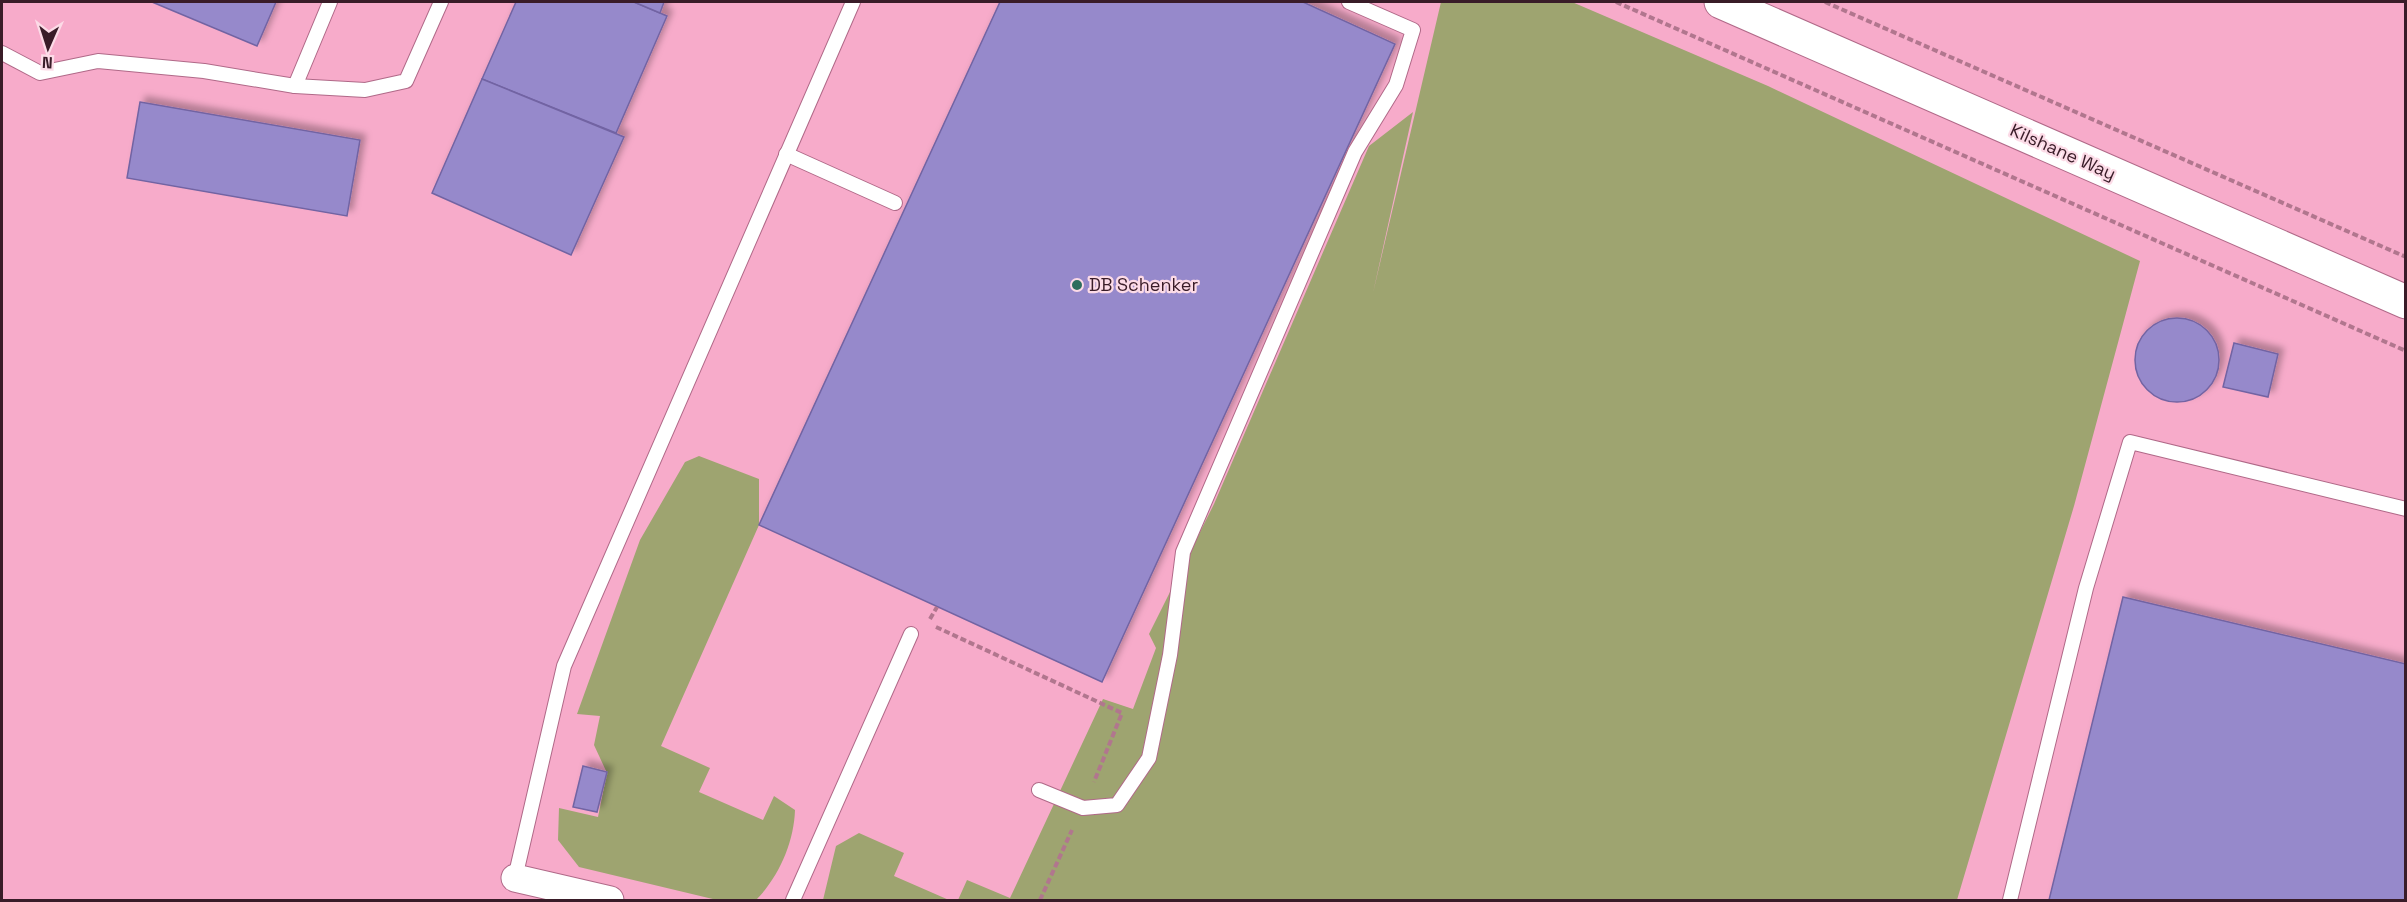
<svg xmlns="http://www.w3.org/2000/svg" width="2407" height="902" font-family="'Space Grotesk',sans-serif">
  <style>
    .green { fill: #9ea470 }
    .building { fill: #9689cb; stroke: #7264a3; stroke-width: 1.5; filter: url(#shadow) }
    .lines { fill: none; stroke-linecap: round; stroke-linejoin: round }
    .service-casing { stroke: #b06988; stroke-width: 16 }
    .minor-casing { stroke: #b06988; stroke-width: 29 }
    .tertiary-casing { stroke: #b06988; stroke-width: 35 }
    .path { stroke: #b1768e; stroke-width: 4; stroke-dasharray: 6 3; stroke-linecap: butt }
    .service { stroke: #fff; stroke-width: 14 }
    .minor { stroke: #fff; stroke-width: 27 }
    .tertiary { stroke: #fff; stroke-width: 33 }
    .poi-dot { fill: #2d6e5d; stroke: #fcdbe7; stroke-width: 2 }
    .labels { text-anchor: middle; stroke-width: 4.5; stroke-linejoin: round; paint-order: stroke }
    .street-label { font-size: 18px; fill: #391c28; stroke: #fcdbe7 }
    .poi-label { font-size: 18px; fill: #391c28; stroke: #fcdbe7; text-anchor: start }
  </style>
  <defs>
    <filter id="shadow"><feDropShadow dx="5.5" dy="-5.5" stdDeviation="3" flood-color="#0004"/></filter>
  </defs>
  <rect width="100%" height="100%" fill="#f7abca"/>
  <g class="green">
    <path d="M1441,2H1572L1768,86L2140,261L2074,506L1957,900H958L967,880L1010,898L1103,699L1133,709L1156,648L1149,634L1214,504L1369,146L1413,112L1373,293Z"/>
    <path d="M699,456L759,479V525L661,746L710,768L699,792L763,820L774,796L795,810C794,842 779,877 756,900H717L579,867L558,840L559,808L598,817L607,773L594,745L600,716L577,714L640,540L685,462Z"/>
    <path d="M859,833L904,853L894,876L949,900H823L836,846Z"/>
  </g>
  <g class="building">
    <path d="M152,2H276L257,46Z"/>
    <path d="M516,2H634L667,16L616,133L482,79Z"/>
    <path d="M634,2H664L660,13Z"/>
    <path d="M1000,2H1303L1395,44L1102,682L759,525Z"/>
    <path d="M482,79L624,137L571,255L432,193Z"/>
    <path d="M140,102L360,140L347,216L127,178Z"/>
    <circle cx="2177" cy="360" r="42"/>
    <path d="M2234,343L2278,354L2268,397L2223,387Z"/>
    <path d="M2123,597L2406,664V900H2049Z"/>
    <path d="M583,766L607,772L597,812L573,807Z"/>
  </g>
  <g class="lines">
    <g class="service-casing">
      <g id="service">
        <path d="M2,53L40,73L98,61L204,71L295,86L365,90L406,81L441,2"/>
        <path d="M295,86L330,2"/>
        <path d="M786,154L895,203"/>
        <path d="M1039,790L1083,808L1117,805L1149,758L1170,655L1183,552L1355,152L1396,85L1413,30L1349,2"/>
        <path d="M515,878L564,666L853,2"/>
        <path d="M793,900L911,634"/>
        <path d="M2010,900L2086,588L2130,442L2406,509"/>
      </g>
    </g>
    <g class="minor-casing">
      <path id="minor" d="M515,878L610,900"/>
    </g>
    <g class="tertiary-casing">
      <path id="tertiary" d="M1721,2L2406,302"/>
    </g>
    <g class="path">
      <path d="M1616,2L2406,351"/>
      <path d="M1825,2L2406,257"/>
      <path d="M930,619L937,607"/>
      <path d="M936,627L1122,713L1094,782"/>
      <path d="M1040,900L1072,830"/>
    </g>
    <use href="#service" class="service"/>
    <use href="#minor" class="minor"/>
    <use href="#tertiary" class="tertiary"/>
  </g>
  <circle class="poi-dot" cx="1077" cy="285" r="6"/>
  <g class="labels">
    <g class="street-label">
      <text transform="translate(2063 152) rotate(24)" y="6">Kilshane Way</text>
    </g>
    <g class="poi-label">
      <text x="1089" y="291">DB Schenker</text>
    </g>
  </g>
  <rect width="2407" height="902" fill="none" stroke="#391c28" stroke-width="6"/>
  <g transform="translate(48 48) rotate(183)" stroke="#fcdbe7" stroke-width="4.5" paint-order="stroke">
  <path d="M0-4.5L10 22L0 15L-10 22Z" fill="#391c28"/>
  <text y="-9" font-size="16" font-weight="bold" text-anchor="middle" fill="#391c28">N</text>
  </g>
</svg>
